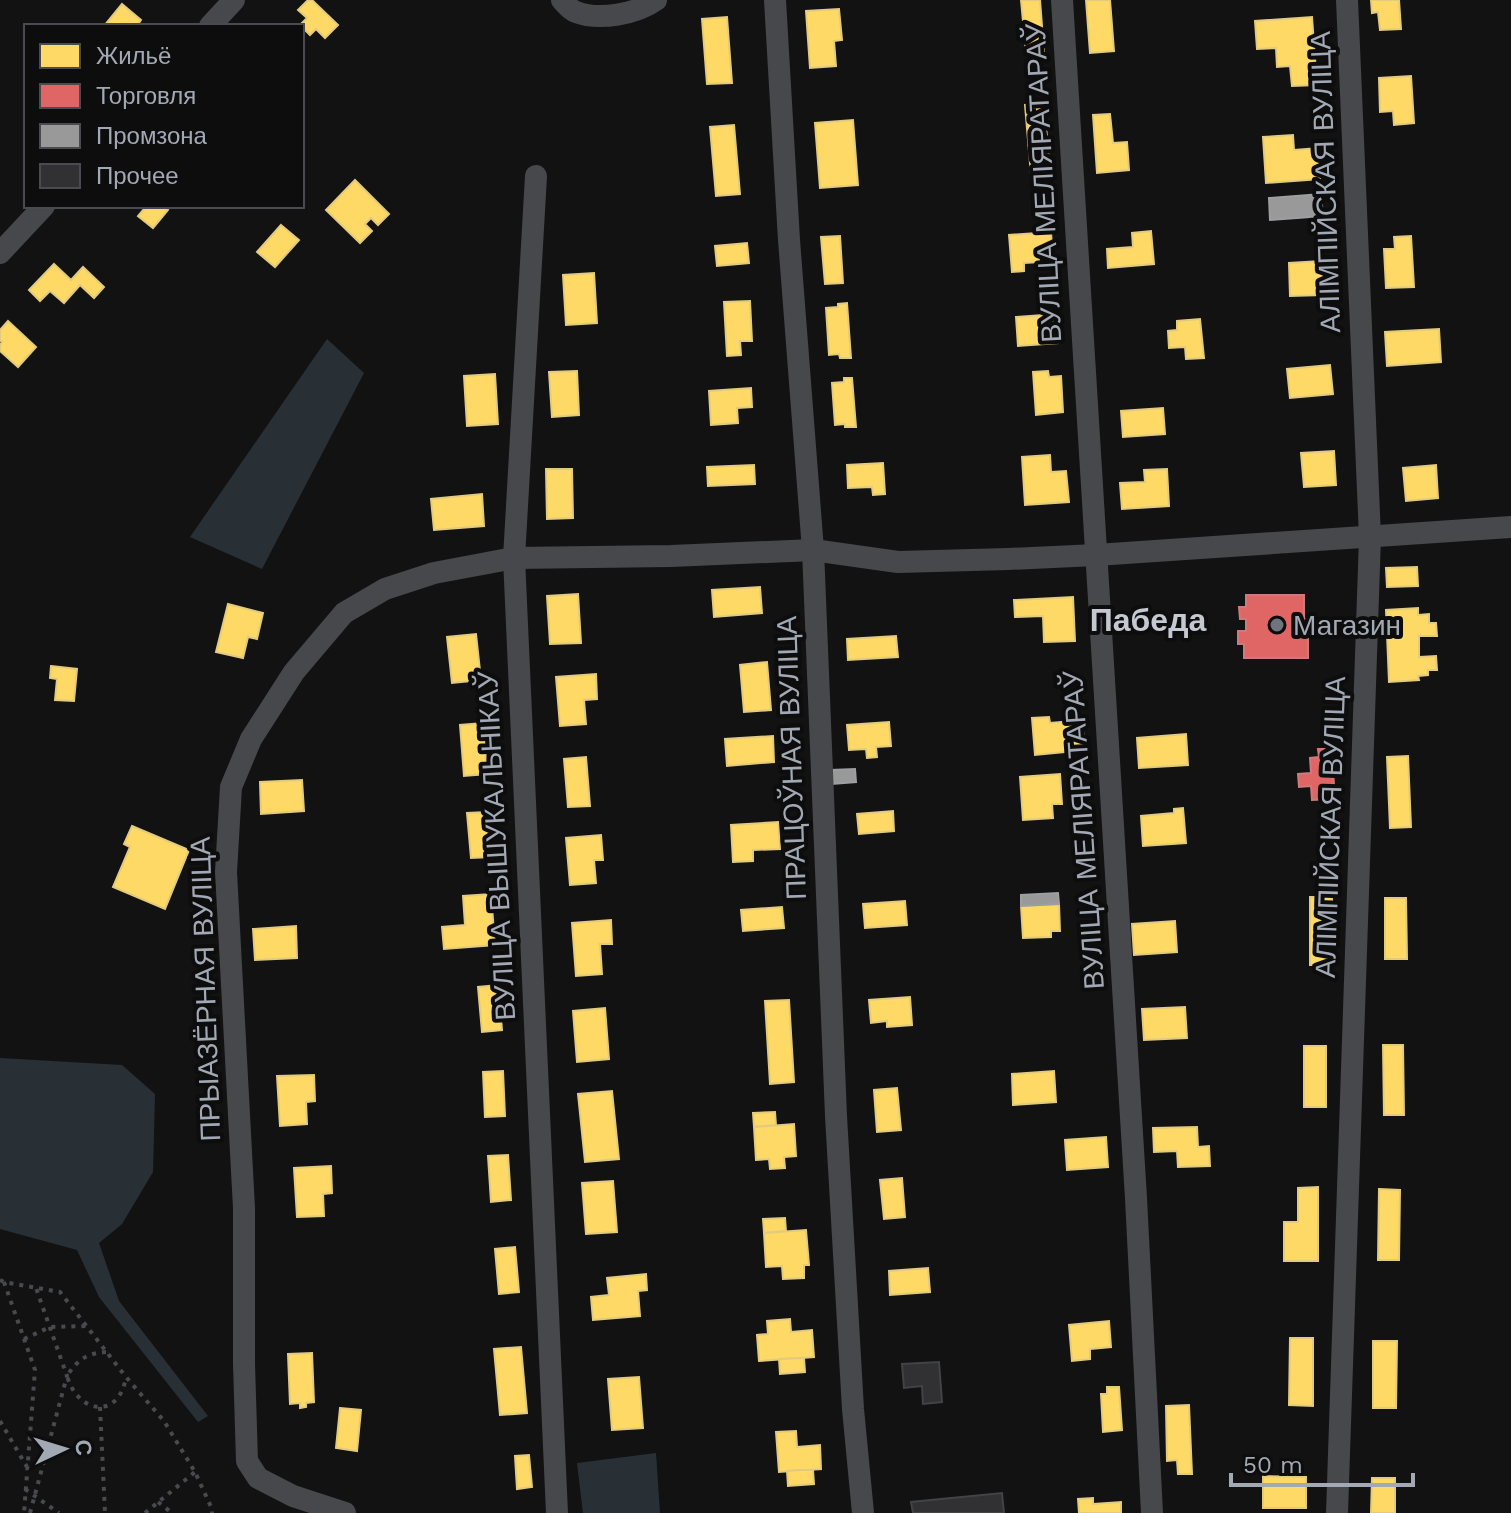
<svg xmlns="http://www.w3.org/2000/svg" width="1511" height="1513" font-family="'Work Sans',sans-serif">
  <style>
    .water { fill: #283036 }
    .homes { fill: #ffd966; stroke: #e3cb7d; stroke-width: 2 }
    .shops { fill: #e06666; stroke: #ce7a7d; stroke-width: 2 }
    .industry { fill: #999; stroke: #9c9ea1; stroke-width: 2 }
    .building { fill: #313133; stroke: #424346; stroke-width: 2 }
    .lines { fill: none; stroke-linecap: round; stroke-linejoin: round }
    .path { stroke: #484a4d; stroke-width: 4; stroke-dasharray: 4 6; stroke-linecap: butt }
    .street { stroke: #47484b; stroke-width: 22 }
    .poi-dot { fill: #70747c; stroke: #0d0d0e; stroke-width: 3 }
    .labels { text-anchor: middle; stroke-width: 8; stroke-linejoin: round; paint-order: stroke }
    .street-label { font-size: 28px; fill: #a3a9b4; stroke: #0d0d0e }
    .poi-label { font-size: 28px; fill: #a3a9b4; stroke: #0d0d0e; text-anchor: start }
    .quarter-label { font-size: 32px; font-weight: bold; fill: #c4c8d0; stroke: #0d0d0e }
  </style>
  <rect width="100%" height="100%" fill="#121213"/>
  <g class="water">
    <path d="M327,339L364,373L262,569L190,537Z"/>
    <path d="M0,1058L122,1065L155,1094L153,1172L122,1224L99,1243L119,1301L208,1416L198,1422L99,1297L77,1250L0,1229Z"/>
    <path d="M656,1453L660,1513H583L577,1463Z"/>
  </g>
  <g class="homes">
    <path d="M308,0H312L338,25L325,38L316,29L310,35L300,25L307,18L298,10Z"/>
    <path d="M1021,0H1040L1044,52L1026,53Z"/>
    <path d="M1086,0H1110L1114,51L1090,53Z"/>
    <path d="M1371,0H1399L1401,29L1380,30L1378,12L1372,13Z"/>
    <path d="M122,4L141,20L137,26H104Z"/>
    <path d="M839,9L842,40L834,41L836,66L810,68L806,11Z"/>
    <path d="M727,17L732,83L707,84L702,19Z"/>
    <path d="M1312,17L1317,85L1292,86L1290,66L1277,67L1276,48L1257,49L1255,21Z"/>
    <path d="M1411,76L1414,123L1394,125L1393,111L1380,112L1379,78Z"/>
    <path d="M1044,103L1050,173L1031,175L1025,105Z"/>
    <path d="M1110,114L1113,143L1127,142L1129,170L1097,173L1093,115Z"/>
    <path d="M853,120L858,185L820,188L815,123Z"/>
    <path d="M734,125L740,194L716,196L710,127Z"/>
    <path d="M1293,135L1294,150L1318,148L1320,179L1266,183L1263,137Z"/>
    <path d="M355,180L389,214L378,225L371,218L365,224L372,231L360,243L326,210Z"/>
    <path d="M141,206H163L168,210L153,228L138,216L144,209Z"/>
    <path d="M281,225L299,240L275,267L257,252Z"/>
    <path d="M1151,231L1154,264L1108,268L1107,249L1133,247L1132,233Z"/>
    <path d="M1051,232L1052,246L1038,247L1039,262L1024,263V271L1012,272L1009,235Z"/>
    <path d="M840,236L843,283L825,284L821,237Z"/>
    <path d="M1411,236L1414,287L1386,288L1384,249H1395L1394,237Z"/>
    <path d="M747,243L749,263L717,266L715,246Z"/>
    <path d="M1321,261L1323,295L1290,296L1289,263Z"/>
    <path d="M54,264L71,280L83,267L104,287L94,298L80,285L64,303L50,291L40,301L29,290Z"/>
    <path d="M594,273L597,323L566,325L563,275Z"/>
    <path d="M750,301L752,341H740L741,355L727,356L724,302Z"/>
    <path d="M847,303L851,358H840L839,354L829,355L826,308L838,307V304Z"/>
    <path d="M1056,314L1058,343L1018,346L1016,317Z"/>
    <path d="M1200,319L1204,358L1186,359L1185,347L1169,348L1168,331L1177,330V321Z"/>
    <path d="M8,321L36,347L18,367L0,351V345L2,342L0,340V330Z"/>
    <path d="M1439,329L1441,362L1387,366L1385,332Z"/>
    <path d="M1330,365L1333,394L1290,398L1287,369Z"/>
    <path d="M577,371L579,415L552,417L549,372Z"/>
    <path d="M1048,371L1049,377L1061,376L1063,412L1036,415L1033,372Z"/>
    <path d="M495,374L498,424L467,426L464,376Z"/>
    <path d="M844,378H852L856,427H845V424L835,425L832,383L844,382Z"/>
    <path d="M751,388L752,407L737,408L738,423L711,425L709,391Z"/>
    <path d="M1163,408L1165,434L1123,437L1121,411Z"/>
    <path d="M1334,451L1336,485L1304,487L1301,453Z"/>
    <path d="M1050,455L1051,472L1066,471L1069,502L1025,505L1022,457Z"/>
    <path d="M883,463L885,494L873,495L872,487L848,488L847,465Z"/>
    <path d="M754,465L755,484L708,486L707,467Z"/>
    <path d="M1436,465L1438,498L1406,501L1403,468Z"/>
    <path d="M546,469H572L573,518L547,519Z"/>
    <path d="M1167,469L1169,506L1122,509L1120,483L1145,482L1144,470Z"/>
    <path d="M482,494L484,526L434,530L431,499Z"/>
    <path d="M1417,567L1418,586L1387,587L1386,568Z"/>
    <path d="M760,587L762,613L714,617L712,590Z"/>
    <path d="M578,594L581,643L550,644L547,596Z"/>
    <path d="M1073,597L1075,641L1044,642L1043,616L1015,617L1014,600Z"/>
    <path d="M228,604L263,613L257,639L248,637L243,658L216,652Z"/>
    <path d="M1418,608V615L1429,614V623H1436L1437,636H1419V657L1436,656L1437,670H1428V675L1418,676L1419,680L1389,682L1386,610Z"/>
    <path d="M476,634L481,680L452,683L447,637Z"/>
    <path d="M896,636L898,657L848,660L847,639Z"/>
    <path d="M767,662L771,710L744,712L740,665Z"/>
    <path d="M51,666L77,669L74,701L55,700L57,679L50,678Z"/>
    <path d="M596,674L597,699L584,700L586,724L560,726L556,677Z"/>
    <path d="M1049,717L1050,723L1082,720L1085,750L1035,755L1032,718Z"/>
    <path d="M889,722L891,746L876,747L877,757L867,758L866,749L849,750L847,725Z"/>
    <path d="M483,723L487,774L464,776L460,725Z"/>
    <path d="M1186,734L1188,765L1139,768L1137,738Z"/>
    <path d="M773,736L774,762L727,766L725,739Z"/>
    <path d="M1408,756L1411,827L1390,828L1387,757Z"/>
    <path d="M586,757L590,806L568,807L564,759Z"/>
    <path d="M1060,774L1062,804H1052L1053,818L1023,820L1020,777Z"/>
    <path d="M302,780L304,811L261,814L260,782Z"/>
    <path d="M1183,808L1186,843L1143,846L1141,816L1174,813V809Z"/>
    <path d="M893,811L894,831L859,834L857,814Z"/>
    <path d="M487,812L491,857L471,858L467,813Z"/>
    <path d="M778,822L780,849L753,850V861L733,862L731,825Z"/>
    <path d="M132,826L189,850L165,909L113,887L130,847L124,844Z"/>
    <path d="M601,835L603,860H594L596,883L570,885L566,838Z"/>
    <path d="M491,894L495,945L444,949L442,927L465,925L463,896Z"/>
    <rect x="1310" y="897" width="22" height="68"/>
    <path d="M1385,898H1406L1407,959H1385Z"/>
    <path d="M905,901L907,925L865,928L863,904Z"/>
    <path d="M1059,904L1060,931H1051V937L1023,938L1021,906Z"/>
    <path d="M782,907L784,928L743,931L741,910Z"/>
    <path d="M611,920L612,944H600L602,974L576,976L572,923Z"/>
    <path d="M1175,921L1177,952L1134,955L1132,924Z"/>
    <path d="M296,926L297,958L255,960L253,929Z"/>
    <path d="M498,985L502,1030L482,1032L478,987Z"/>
    <path d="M910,997L912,1025L887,1027V1021L871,1023L869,1000Z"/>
    <path d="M789,1000L794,1082L770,1084L765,1001Z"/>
    <path d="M1185,1007L1187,1038L1144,1040L1142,1009Z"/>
    <path d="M605,1008L609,1059L577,1062L573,1011Z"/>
    <path d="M1383,1045H1403L1404,1115H1384Z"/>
    <rect x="1304" y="1046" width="22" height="61"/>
    <path d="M503,1071L505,1116L485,1117L483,1072Z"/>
    <path d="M1054,1071L1056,1102L1013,1105L1012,1074Z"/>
    <path d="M314,1075L315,1101L306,1102L307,1124L280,1126L277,1076Z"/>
    <path d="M897,1088L901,1130L877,1132L874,1090Z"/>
    <path d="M612,1091L619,1159L585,1162L578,1094Z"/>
    <path d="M775,1112L776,1125L754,1127L753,1113Z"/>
    <path d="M794,1124L796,1156L784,1157L785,1168L770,1169L769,1159L756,1160L754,1127Z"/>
    <path d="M1197,1127L1198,1147L1209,1146L1210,1166L1178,1167L1177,1151L1154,1152L1153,1128Z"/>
    <path d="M1106,1137L1108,1167L1067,1170L1065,1140Z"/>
    <path d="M508,1155L511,1200L491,1202L488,1156Z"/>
    <path d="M331,1166L332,1193L323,1194L324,1216L297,1217L294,1168Z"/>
    <path d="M902,1178L905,1217L884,1219L880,1180Z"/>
    <path d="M613,1181L617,1232L586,1234L582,1183Z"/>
    <path d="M1318,1187V1261H1284V1222H1298V1188Z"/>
    <path d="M1379,1189L1400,1190L1399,1260H1378Z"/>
    <path d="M785,1218L786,1231L764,1233L763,1219Z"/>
    <path d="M806,1230L809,1265H804V1278L783,1279L782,1266L766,1267L764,1233Z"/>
    <path d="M515,1247L519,1292L499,1294L495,1249Z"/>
    <path d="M928,1268L930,1292L890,1295L889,1271Z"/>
    <path d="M646,1274L647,1290L638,1291L640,1316L593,1320L591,1297L609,1295L607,1278Z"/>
    <path d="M790,1319L791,1332L812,1330L814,1357L759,1361L757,1335L768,1334L767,1321Z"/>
    <path d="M1109,1321L1111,1347L1090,1349V1359L1072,1361L1069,1325Z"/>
    <path d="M1290,1338H1313V1406L1289,1405Z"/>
    <path d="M1373,1341H1397L1396,1408H1373Z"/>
    <path d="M521,1347L527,1413L500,1415L494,1349Z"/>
    <path d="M312,1353L314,1402L306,1403V1407L300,1408V1403L290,1404L288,1354Z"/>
    <path d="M804,1358L805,1372L780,1374L779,1359Z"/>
    <path d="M639,1377L643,1428L612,1430L608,1379Z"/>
    <path d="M1107,1387H1119L1122,1430L1103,1432L1101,1394H1107Z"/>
    <path d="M1189,1405L1192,1474H1178L1177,1460L1167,1461L1166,1406Z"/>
    <path d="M340,1408L361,1410L357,1451L336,1448Z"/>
    <path d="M796,1431L797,1447L820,1445L821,1469L779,1472L776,1432Z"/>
    <path d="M529,1455L532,1487L517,1489L515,1456Z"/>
    <path d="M799,1470H813L814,1484L788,1486L787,1471Z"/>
    <path d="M1263,1476L1306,1477V1508H1263Z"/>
    <path d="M1372,1478H1395V1513H1371Z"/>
    <path d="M1093,1498V1504L1121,1502V1513H1079L1078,1499Z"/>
  </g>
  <g class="shops">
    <path d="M1246,595H1304V619H1308V658H1244V644H1238V631H1246V619H1240L1239,607H1246Z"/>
    <path d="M1318,749H1328L1329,757H1332L1335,799L1312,800L1311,786L1299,787L1298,774L1311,773L1310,758L1319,757Z"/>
  </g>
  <g class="industry">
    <path d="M1321,194L1323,216L1270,220L1269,198Z"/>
    <path d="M855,769L856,782L832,784L831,770Z"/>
    <path d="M1058,893L1059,904L1021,906V895Z"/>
  </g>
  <g class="building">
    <path d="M939,1362L942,1402L923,1404L922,1386L904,1388L902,1364Z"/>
    <path d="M1002,1493L1004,1513H913L911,1502Z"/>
  </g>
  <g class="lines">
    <g class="path">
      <path d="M0,1280L4,1282L60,1292L126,1377L164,1421L195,1472L212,1509V1513"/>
      <path d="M4,1282L35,1370L24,1513"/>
      <path d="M24,1339L50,1327L87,1326"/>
      <path d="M106,1352C87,1353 77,1360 67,1376C78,1414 119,1420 126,1377"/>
      <path d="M100,1407L105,1513"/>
      <path d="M0,1421L27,1467"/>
      <path d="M25,1489L59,1513"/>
      <path d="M158,1502L172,1513"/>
      <path d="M30,1513L67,1376L36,1288"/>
      <path d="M145,1513L195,1472"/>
    </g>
    <g class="street">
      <path d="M562,0C567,5 570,10 576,12C599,21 637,14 656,0"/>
      <path d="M775,0L789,240L813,550L836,1116L853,1409L863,1513"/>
      <path d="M1062,0L1136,1198L1152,1513"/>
      <path d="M210,26L234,0"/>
      <path d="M536,176L514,558L557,1513"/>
      <path d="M0,253L44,206"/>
      <path d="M345,1513L293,1496L258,1478L247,1461L244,1364V1208L226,872L231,787L251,739L294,672L344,613L385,589L434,573L514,558L671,556L813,550L898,562L1008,559L1096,555L1511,527"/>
      <path d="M1337,1513L1370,537L1347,0"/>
    </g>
  </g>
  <circle class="poi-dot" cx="1277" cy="625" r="8"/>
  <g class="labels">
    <g class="street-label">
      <text transform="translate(1325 182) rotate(-92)" y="10">АЛІМПІЙСКАЯ ВУЛІЦА</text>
      <text transform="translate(1043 183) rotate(-93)" y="10">ВУЛІЦА МЕЛІЯРАТАРАЎ</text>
      <text transform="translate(791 758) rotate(-92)" y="10">ПРАЦОЎНАЯ ВУЛІЦА</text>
      <text transform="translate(1330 827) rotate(-88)" y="10">АЛІМПІЙСКАЯ ВУЛІЦА</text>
      <text transform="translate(1083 830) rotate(-94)" y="10">ВУЛІЦА МЕЛІЯРАТАРАЎ</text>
      <text transform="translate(496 846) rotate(-93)" y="10">ВУЛІЦА ВЫШУКАЛЬНІКАЎ</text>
      <text transform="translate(205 989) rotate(-92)" y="10">ПРЫАЗЁРНАЯ ВУЛІЦА</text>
    </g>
    <g class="poi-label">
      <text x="1293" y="635">Магазин</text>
    </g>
    <g class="quarter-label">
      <text x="1148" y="631">Пабеда</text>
    </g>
  </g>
  <rect x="24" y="24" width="280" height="184" fill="#0d0d0e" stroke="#494b50" stroke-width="2"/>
  <rect x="40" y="44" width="40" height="24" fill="#ffd966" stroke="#494b50" stroke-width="2"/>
  <text x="96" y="64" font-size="24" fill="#a3a9b4">Жильё</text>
  <rect x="40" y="84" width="40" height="24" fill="#e06666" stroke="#494b50" stroke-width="2"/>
  <text x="96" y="104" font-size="24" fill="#a3a9b4">Торговля</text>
  <rect x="40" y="124" width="40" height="24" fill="#999999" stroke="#494b50" stroke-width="2"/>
  <text x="96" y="144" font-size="24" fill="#a3a9b4">Промзона</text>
  <rect x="40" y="164" width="40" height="24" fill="#313133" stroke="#494b50" stroke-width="2"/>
  <text x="96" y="184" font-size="24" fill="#a3a9b4">Прочее</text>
  <g transform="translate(64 1449) rotate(86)" stroke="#0d0d0e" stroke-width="6" paint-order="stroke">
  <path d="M0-6L14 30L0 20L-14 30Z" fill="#a3a9b4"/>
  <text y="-12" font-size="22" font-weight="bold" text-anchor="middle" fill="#a3a9b4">С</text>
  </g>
  <path d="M1231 1473v12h182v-12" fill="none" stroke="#a3a9b4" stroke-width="4"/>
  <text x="1243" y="1473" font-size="24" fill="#a3a9b4" stroke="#0d0d0e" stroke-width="6" paint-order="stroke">50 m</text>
</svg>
